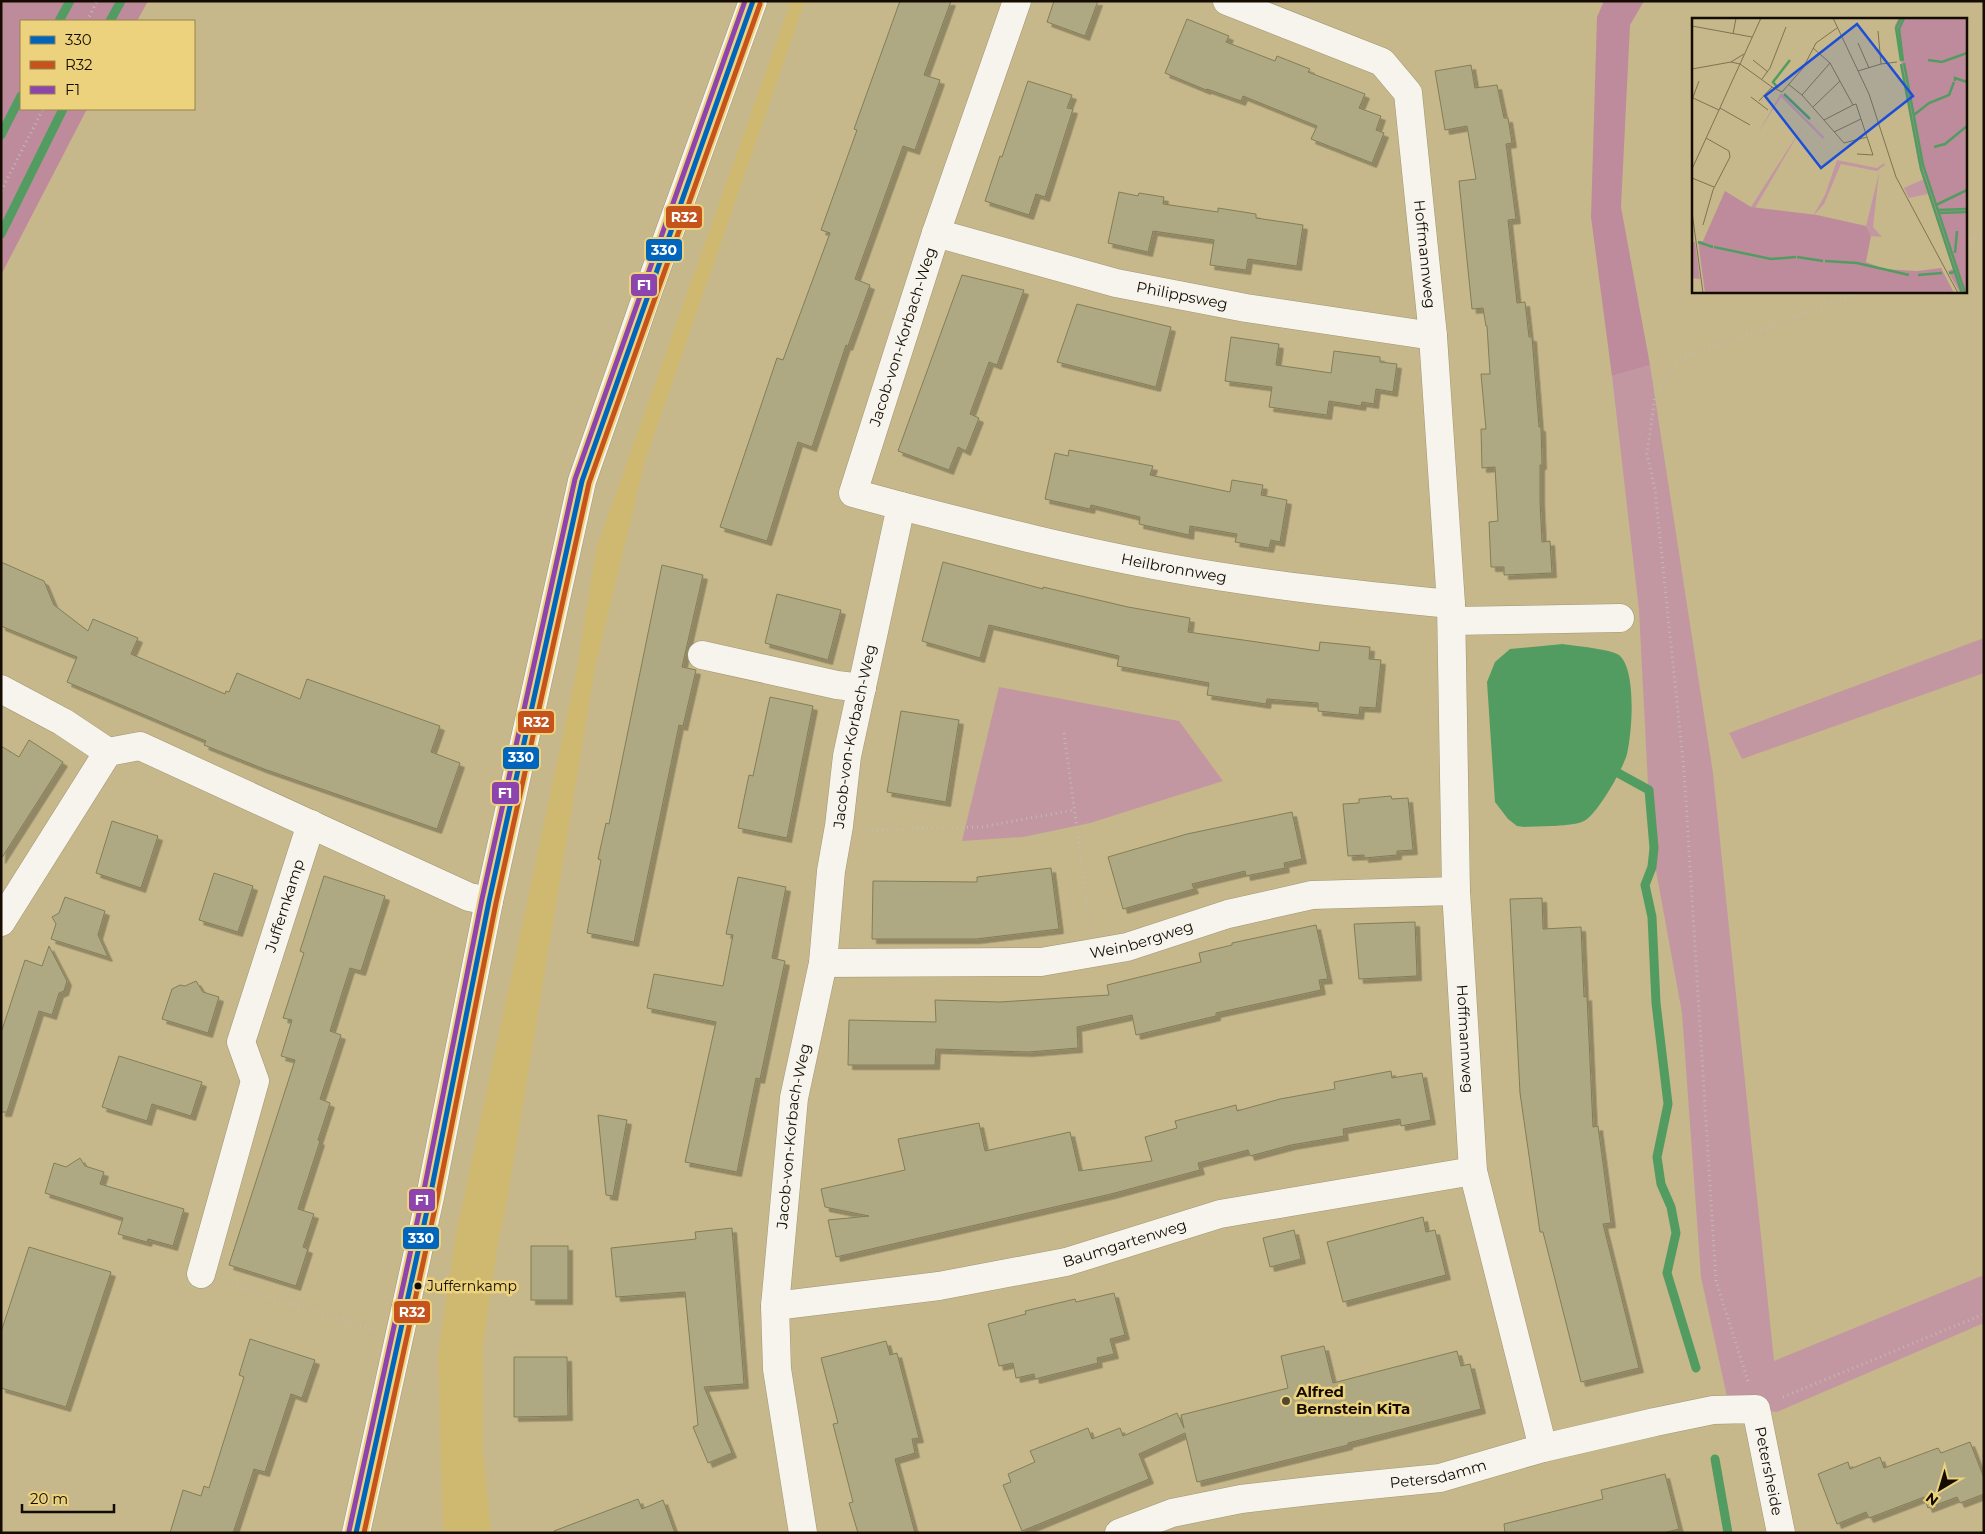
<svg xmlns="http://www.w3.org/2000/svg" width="1985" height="1534" font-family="Montserrat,sans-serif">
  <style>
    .built { fill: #cfb971 }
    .green { fill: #c397a2 }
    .forest { fill: #be8b9d }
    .water { fill: #539c61 }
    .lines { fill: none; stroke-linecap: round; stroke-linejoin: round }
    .stream { stroke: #539c61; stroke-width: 9 }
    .building { fill: #aea983; stroke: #837e57; filter: url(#shadow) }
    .minor-casing { stroke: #a29671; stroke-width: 29 }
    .path { stroke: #c0bcaf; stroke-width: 3; stroke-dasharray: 1 4; stroke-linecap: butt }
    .minor { stroke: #f6f4ed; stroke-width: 28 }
    .bus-1-casing { stroke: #ecd27d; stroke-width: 9 }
    .bus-2-casing { stroke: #ecd27d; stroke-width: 9 }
    .bus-3-casing { stroke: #ecd27d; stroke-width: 9 }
    .bus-1 { stroke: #0065bd; stroke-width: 5 }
    .bus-2 { stroke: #c6531b; stroke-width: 5 }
    .bus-3 { stroke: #8e44ad; stroke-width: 5 }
    .bus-dot { fill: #140c00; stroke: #ecd27d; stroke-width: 2 }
    .poi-dot { fill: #524830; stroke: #ecd27d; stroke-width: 2 }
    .labels { text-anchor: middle; stroke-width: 5; stroke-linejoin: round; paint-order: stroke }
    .bus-label { font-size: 14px; fill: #140c00; stroke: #ecd27d; text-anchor: start }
    .street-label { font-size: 15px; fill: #140c00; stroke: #ecd27d }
    .poi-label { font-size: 15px; font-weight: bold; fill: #140c00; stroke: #ecd27d; text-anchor: start }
    .inset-river { fill: none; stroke: #539c61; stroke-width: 2.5 }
    .inset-road { fill: none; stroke: #7f7353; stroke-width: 1 }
    .view { fill: #1d4ed8; fill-opacity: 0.15; stroke: #1d4ed8; stroke-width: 2.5 }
    .inset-edge { fill: none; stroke: #140c00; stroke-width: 2.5 }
    .line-badge { stroke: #ecd27d; stroke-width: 2 }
    .badge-label { font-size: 14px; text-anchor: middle; font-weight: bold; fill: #fff }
  </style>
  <defs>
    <filter id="shadow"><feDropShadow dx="4.5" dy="4.5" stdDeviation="0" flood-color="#0004"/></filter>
  </defs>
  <rect width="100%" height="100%" fill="#c6b88a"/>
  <path class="built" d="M791,1H805L645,461L595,668L507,1200L498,1243L483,1345V1452L491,1533H443L438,1355L455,1239L577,669L596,550Z"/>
  <g class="green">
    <path d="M1650,365L1713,773L1774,1361L1984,1275V1323L1777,1412L1729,1406L1701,1277L1682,1013L1651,843L1639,610L1612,376Z"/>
    <path d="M1984,638V673L1742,759L1729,733Z"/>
    <path d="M999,687L1179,721L1223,781L1090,823L1023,837L962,841Z"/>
  </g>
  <g class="forest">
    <path d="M1,1H148L137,21H21V109H87L1,275Z"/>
    <path d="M1604,1H1644L1630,25L1621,207L1650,365L1612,376L1591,217L1597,17Z"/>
  </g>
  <path class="water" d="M1563,644C1574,646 1611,649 1619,655C1637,670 1632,733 1627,754C1623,769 1597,815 1584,821C1573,827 1538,826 1524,827L1517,826L1508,819L1495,802L1487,682L1495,662L1510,649Z"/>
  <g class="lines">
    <g class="stream">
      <path d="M59,21L70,1"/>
      <path d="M110,21L121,1"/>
      <path d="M1,135L21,96"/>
      <path d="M1,234L63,109"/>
      <path d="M1618,773L1649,790L1654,848L1652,867L1645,885L1652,917L1656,1003L1668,1104L1657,1157L1661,1184L1671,1207L1676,1233L1667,1273L1696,1368"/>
      <path d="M1715,1459L1728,1533"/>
    </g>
  </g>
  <g class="building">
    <path d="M900,1H951L924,75L940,80L915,150L903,146L855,279L870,285L848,346L846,345L812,447L798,442L767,541L720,527L777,358L783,360L830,233L821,230L857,130L854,129Z"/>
    <path d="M1054,1H1098L1085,36L1047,22Z"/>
    <path d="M1187,19L1229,36L1226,42L1275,61L1277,56L1310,69L1308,72L1365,94L1359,108L1381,116L1376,130L1384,133L1372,163L1311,139L1317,126L1243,96L1241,101L1207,89L1206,90L1165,73Z"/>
    <path d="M1471,65L1475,88L1497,85L1504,118H1508L1512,143L1506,144L1516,219L1508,220L1517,303L1525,302L1529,337H1532L1539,427H1541L1542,465H1540V501L1542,542L1550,541L1552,573L1504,575V567H1491L1489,522L1498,521L1495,467L1482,468L1481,429H1486L1481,374H1490L1487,326H1486L1483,308L1472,309L1459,181L1476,179L1467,126L1445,130L1435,71Z"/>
    <path d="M1028,81L1072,95L1067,108L1073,109L1045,197L1036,194L1029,215L985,201L1000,156L1002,157Z"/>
    <path d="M1119,192L1138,196L1139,193L1164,197L1163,204L1218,212V208L1256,214V218L1303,225L1297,266L1248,259L1246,270L1210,265L1214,240L1153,231L1148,252L1108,243Z"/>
    <path d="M962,275L1024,290L997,365L989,362L970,414L979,418L966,451L958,447L949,470L898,451Z"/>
    <path d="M1077,304L1171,327L1156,387L1057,362Z"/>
    <path d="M1231,337L1279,344L1276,365L1304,369L1331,373L1334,351L1380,357V362L1397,364L1393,392L1376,389L1374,404L1362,402L1361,406L1329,401L1327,415L1269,407L1272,387L1225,381Z"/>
    <path d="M1069,450L1153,466L1150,475L1230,492L1232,480L1263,485L1261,495L1287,500L1280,542L1271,540L1269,548L1235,542L1237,534L1190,526L1189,535L1139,524L1140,517L1091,505L1090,509L1045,499L1055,453L1068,456Z"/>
    <path d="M1,562L44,581L54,605L88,631L93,619L138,638L131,654L225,694L226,691L229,692L237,673L300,699L307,679L440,726L431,752L460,763L437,829L264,769L204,745L206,741L67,682L77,657L1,626Z"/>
    <path d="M943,562L1043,589V587L1128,607L1190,618L1188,632L1319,651L1320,642L1370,647L1369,659L1381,660L1376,708L1360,707L1359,715L1318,711V703L1267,699L1266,704L1207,695L1209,683L1117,666L1119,656L989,625L980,658L922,641Z"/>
    <path d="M662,565L703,575L682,667L696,670L683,726L679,725L634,942L587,933L601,860L598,859L606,823L609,824Z"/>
    <path d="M777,594L841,610L828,660L765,643Z"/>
    <path d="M770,697L813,706L787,838L738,828L749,775L753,776Z"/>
    <path d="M901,711L959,720L946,802L887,792Z"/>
    <path d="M29,740L63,762L1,859V746L19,757Z"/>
    <path d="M1391,796L1392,799L1408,798L1413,850L1397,851V855L1364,858V855L1348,856L1343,804L1359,803V799Z"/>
    <path d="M1292,812L1302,859L1284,863L1285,868L1246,876L1245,871L1192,884L1194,889L1123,909L1108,857L1187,834Z"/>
    <path d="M112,821L158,836L141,888L96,873Z"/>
    <path d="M1051,868L1059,929L976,939H872L873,881L977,882V877Z"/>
    <path d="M214,873L253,886L238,932L199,920Z"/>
    <path d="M324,876L385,896L361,971L350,968L330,1031L341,1035L320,1099L330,1103L318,1140L320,1141L298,1209L314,1214L303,1247L308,1249L296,1286L229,1265L295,1060L281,1056L292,1020L283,1018L304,953L300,951Z"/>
    <path d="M738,877L786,887L772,958L785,961L760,1079L756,1078L737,1172L685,1162L716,1022L647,1008L654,974L723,986L733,935L726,934Z"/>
    <path d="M65,897L105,911L98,935L108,957L51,939L56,924L52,917L59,913Z"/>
    <path d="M1542,898L1543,929L1581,927L1584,997L1587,996L1593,1127L1598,1126L1611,1223L1603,1224L1639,1368L1581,1382L1543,1232H1540L1520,1093L1510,899Z"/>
    <path d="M1415,922L1417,976L1359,979L1354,924Z"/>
    <path d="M1316,925L1328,979L1319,980L1321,990L1216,1013V1016L1136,1035L1132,1015L1077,1027L1078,1048L1028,1052L936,1049L935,1065H848L849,1020L936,1022L935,1000L1000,1002L1109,995L1107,985L1201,962L1199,953L1232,945V943Z"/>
    <path d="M49,946L67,981L64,991L59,993L52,1015L39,1011L7,1112H1V1033L25,960L42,966Z"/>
    <path d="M196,981L203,992L219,997L208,1033L162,1019L172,989L180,985L185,986Z"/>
    <path d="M119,1056L202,1082L191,1116L152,1104L147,1121L102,1107Z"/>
    <path d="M1391,1071L1392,1078L1422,1073L1431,1120L1401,1126L1400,1119L1343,1129L1344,1136L1291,1145L1250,1156L1248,1150L1198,1163L1200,1170L1111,1194L836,1257L828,1220L869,1216L825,1207L821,1189L905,1170L898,1139L979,1123L985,1151L1070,1132L1079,1171L1152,1161L1145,1137L1177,1128L1175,1121L1236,1105L1237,1111L1280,1099L1335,1089L1334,1082Z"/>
    <path d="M598,1115L627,1120L613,1196L606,1195Z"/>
    <path d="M80,1158L85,1166L104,1172L100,1184L184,1209L173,1246L148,1239L147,1242L118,1234L123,1218L45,1193L54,1163L66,1167Z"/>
    <path d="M1423,1217L1426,1232L1435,1230L1446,1275L1343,1302L1327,1242Z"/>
    <path d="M732,1228L744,1384L704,1387L732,1453L708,1463L693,1427L698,1425L685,1292L616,1297L611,1248L696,1239L695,1232Z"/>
    <path d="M1294,1230L1301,1259L1270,1267L1263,1238Z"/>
    <rect x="531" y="1246" width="37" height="54"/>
    <path d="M29,1247L111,1272L66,1407L1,1388V1332Z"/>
    <path d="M1114,1293L1125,1335L1110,1339L1114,1354L1097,1358L1098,1363L1035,1379L1034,1374L1016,1378L1013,1363L999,1366L988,1324L1026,1314L1025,1311L1075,1299L1076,1302Z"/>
    <path d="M250,1339L315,1360L302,1398L291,1394L265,1472L254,1469L233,1533H170L183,1490L201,1496L204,1486L209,1488L244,1377L239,1375Z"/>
    <path d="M886,1341L890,1355L897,1353L919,1438L912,1439L915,1453L895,1459L915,1533H858L849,1503L853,1502L833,1424L838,1423L821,1358Z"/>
    <path d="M1324,1346L1333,1383L1457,1351L1461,1366L1470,1364L1481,1409L1348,1443V1445L1197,1482L1185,1433L1139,1454L1149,1479L1022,1531L1003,1485L1011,1482L1008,1474L1035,1462L1030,1451L1088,1428L1092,1439L1120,1428L1123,1436L1177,1413L1184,1428L1181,1415L1288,1388L1281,1356Z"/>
    <path d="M514,1357H567L568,1416L514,1417Z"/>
    <path d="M1970,1442L1984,1478V1494L1960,1503L1957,1497L1928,1508L1924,1497L1869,1518L1866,1512L1837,1524L1818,1474L1848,1462L1850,1469L1880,1457L1884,1468L1938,1448L1941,1453Z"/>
    <path d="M1665,1474L1679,1529L1663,1533H1505L1504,1524L1603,1499L1601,1490Z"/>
    <path d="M638,1499L642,1509L663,1500L675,1533H555L554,1531Z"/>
  </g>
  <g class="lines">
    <g class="minor-casing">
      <g id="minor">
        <path id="s1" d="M1227,1L1382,62L1408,93L1433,336L1451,604L1456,891L1473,1171L1543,1448"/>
        <path id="s2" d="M936,233L1116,283L1246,308L1433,336"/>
        <path id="s3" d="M901,506C990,529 1080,552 1170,568C1263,585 1357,595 1451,604"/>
        <path d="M1452,621L1620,618"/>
        <path d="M702,655L837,685L862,688"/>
        <path d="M1,689L63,722L108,752"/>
        <path d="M1,922L108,752L140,746L469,897L489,901"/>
        <path id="s4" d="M823,963L1041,962L1127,947L1228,914L1312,895L1456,891"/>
        <path id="s5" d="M201,1274L255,1081L241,1042L311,824"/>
        <path id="s6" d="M775,1306L939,1286L1066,1262L1220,1214L1473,1171"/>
        <path d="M356,1533L430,1197L489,901L582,481L649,289L753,1"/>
        <path id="s7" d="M803,1533L777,1369L775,1306L794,1098L823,963L831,871L839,826L847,756L901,506L853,493L936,233L1017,1"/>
        <path id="s8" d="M1119,1533L1172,1513L1241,1499L1319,1490L1440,1478L1543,1448L1655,1422L1713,1410L1756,1409L1781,1533"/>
      </g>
    </g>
    <g class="path">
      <path d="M87,21L97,1"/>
      <path d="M1,191L43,109"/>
      <path d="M1966,243L1984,234"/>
      <path d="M1064,733L1090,925"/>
      <path d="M867,830L981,827L1074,810"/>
      <path d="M227,1283L371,1330"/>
      <path d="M1748,1381L1716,1281L1684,770L1655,490L1647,454L1655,396L1678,359L1760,330L1861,291"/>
      <path d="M1783,1397L1984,1314"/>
    </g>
    <use href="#minor" class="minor"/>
    <g class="bus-1-casing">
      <path id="bus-1" d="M356,1533L430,1197L489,901L582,481L753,1"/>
    </g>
    <g class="bus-2-casing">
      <path id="bus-2" d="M364,1533L437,1199L496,903L589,483L760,4"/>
    </g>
    <g class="bus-3-casing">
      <path id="bus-3" d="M349,1531L423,1195L482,899L575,479L745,1"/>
    </g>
    <use href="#bus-1" class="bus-1"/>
    <use href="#bus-2" class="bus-2"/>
    <use href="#bus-3" class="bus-3"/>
  </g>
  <circle class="bus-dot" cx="418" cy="1286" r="4.5"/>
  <circle class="poi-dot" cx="1286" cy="1401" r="5"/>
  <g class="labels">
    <g class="bus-label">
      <text x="427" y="1291">Juffernkamp</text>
    </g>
    <g class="street-label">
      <text dy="5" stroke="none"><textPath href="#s1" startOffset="369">Hoffmannweg</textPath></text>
      <text dy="5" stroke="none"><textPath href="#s2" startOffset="254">Philippsweg</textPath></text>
      <text dy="5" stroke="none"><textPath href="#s7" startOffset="1254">Jacob-von-Korbach-Weg</textPath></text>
      <text dy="5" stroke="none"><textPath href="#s3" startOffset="280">Heilbronnweg</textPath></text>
      <text dy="5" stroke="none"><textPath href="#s7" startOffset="805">Jacob-von-Korbach-Weg</textPath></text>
      <text dy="5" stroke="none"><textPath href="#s5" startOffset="385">Juffernkamp</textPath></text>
      <text dy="5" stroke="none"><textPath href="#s4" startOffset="321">Weinbergweg</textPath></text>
      <text dy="5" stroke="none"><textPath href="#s1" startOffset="1155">Hoffmannweg</textPath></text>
      <text dy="5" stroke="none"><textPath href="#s7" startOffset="400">Jacob-von-Korbach-Weg</textPath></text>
      <text dy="5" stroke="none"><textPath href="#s6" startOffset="356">Baumgartenweg</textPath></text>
      <text dy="5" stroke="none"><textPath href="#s8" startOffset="715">Petersheide</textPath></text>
      <text dy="5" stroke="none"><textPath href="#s8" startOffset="326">Petersdamm</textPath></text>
    </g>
    <g class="poi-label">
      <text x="1296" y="1397">Alfred<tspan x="1296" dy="17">Bernstein KiTa</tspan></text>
    </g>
  </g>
  <g transform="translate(1692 18)">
    <rect width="275" height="275" fill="#c6b88a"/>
    <path d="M89,75L132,119L131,121L89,79L66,115ZM112,106L63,190L59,189ZM145,142L185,150L192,145L193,147L185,153L149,146L132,186L121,198L133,177ZM187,155L181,209L190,219L179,218L174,208ZM232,161L236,176L217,180L212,170Z" fill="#c397a2"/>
    <path d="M207,0H275V275H268L256,253L261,251L226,143L203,7ZM33,173L59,189L125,197L174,208L179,218L174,244L192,251L225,253L249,250L262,275H13L6,223H11ZM1,224H3L8,261L0,260Z" fill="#be8b9d"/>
    <path class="inset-river" d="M236,42L250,44L275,35M209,43L204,10L209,0M211,43L207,11L212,0M212,45L231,147L273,275M209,46L229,151L263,254M263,63V60L275,64M86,70L81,64L98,42M92,76L118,101M222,97L237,85L257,77L262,64M242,129L253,126L275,108M244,187L275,172M245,192L275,191M246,195L275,194M6,224L21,229M22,229L79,241L104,239M263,235L265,213M105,239L131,243M133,243L165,245L217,257M257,255L263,254L270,275M226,257L250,255"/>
    <path class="inset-road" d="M141,0L177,76L204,159L266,275M0,8L60,19M41,16L44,0M166,25L177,50M121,30L138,45L161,87L164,86L181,137L165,136M61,42L76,54M39,44L52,36M189,46L205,44M0,51L39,44L48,46L80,69L67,83M166,53L189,46L186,13M70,61L78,50L94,9M96,66L110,77L152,125L175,119M80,69L90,74L111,50L124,25L145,10M110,77L138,45M59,79L76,92M1,80L27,92M0,82L7,63M121,89L148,63M28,90L58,107M132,102L161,87M142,114L169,101M0,151L69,0M0,160L22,169M0,194L11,275M11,207L21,172L38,139L37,133L14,120"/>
    <path class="view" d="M165,6L221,78L129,150L73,78Z"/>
    <rect width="275" height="275" class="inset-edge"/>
  </g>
  <g class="line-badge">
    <rect x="665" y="205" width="38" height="24" rx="5" fill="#c6531b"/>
    <rect x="645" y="238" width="38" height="24" rx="5" fill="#0065bd"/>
    <rect x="630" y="273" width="28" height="24" rx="5" fill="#8e44ad"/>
    <rect x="517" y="710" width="38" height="24" rx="5" fill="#c6531b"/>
    <rect x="502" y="746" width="38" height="24" rx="5" fill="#0065bd"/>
    <rect x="491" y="781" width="29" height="24" rx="5" fill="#8e44ad"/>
    <rect x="408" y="1188" width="28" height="24" rx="5" fill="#8e44ad"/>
    <rect x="402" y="1226" width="38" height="24" rx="5" fill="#0065bd"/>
    <rect x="393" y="1300" width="38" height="24" rx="5" fill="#c6531b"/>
  </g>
  <g class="badge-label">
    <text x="684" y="222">R32</text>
    <text x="664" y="255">330</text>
    <text x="644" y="290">F1</text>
    <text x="536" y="727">R32</text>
    <text x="521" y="762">330</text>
    <text x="505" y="798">F1</text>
    <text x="422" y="1205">F1</text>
    <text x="421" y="1243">330</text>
    <text x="412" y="1317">R32</text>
  </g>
  <rect width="1985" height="1534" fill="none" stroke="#140c00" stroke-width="5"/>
  <rect x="20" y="20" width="175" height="90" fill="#ecd27d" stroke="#96834b"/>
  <rect x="30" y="36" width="25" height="8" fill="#0065bd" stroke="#96834b"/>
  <text x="65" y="45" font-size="15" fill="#140c00">330</text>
  <rect x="30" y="61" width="25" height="8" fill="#c6531b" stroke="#96834b"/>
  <text x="65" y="70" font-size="15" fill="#140c00">R32</text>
  <rect x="30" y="86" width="25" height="8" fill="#8e44ad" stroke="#96834b"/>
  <text x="65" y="95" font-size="15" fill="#140c00">F1</text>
  <g transform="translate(1940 1489) rotate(218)" stroke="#ecd27d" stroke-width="4" paint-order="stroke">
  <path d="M0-4L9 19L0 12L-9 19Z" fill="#140c00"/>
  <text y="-8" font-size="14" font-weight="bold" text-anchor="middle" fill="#140c00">N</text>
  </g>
  <path d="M22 1504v8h92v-8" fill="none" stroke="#140c00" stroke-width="2.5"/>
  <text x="30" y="1504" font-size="15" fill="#140c00" stroke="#ecd27d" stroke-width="4" paint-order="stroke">20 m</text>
</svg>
